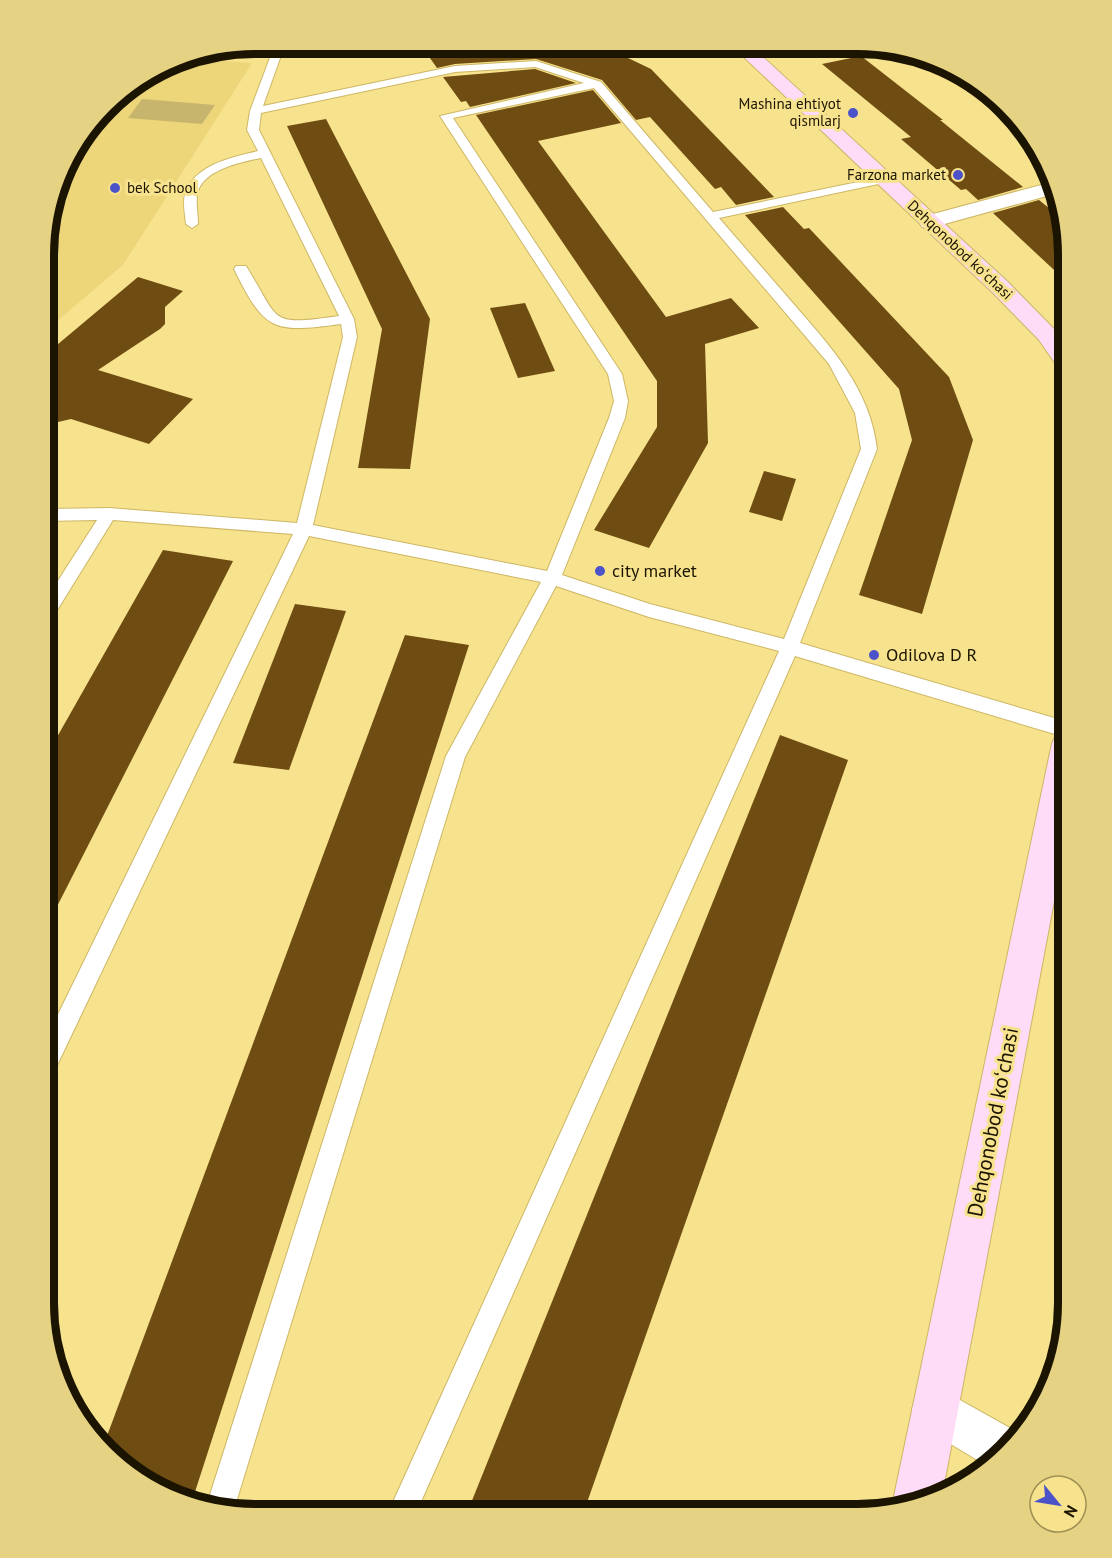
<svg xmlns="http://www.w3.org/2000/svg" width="1112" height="1558" font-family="'PT Sans',sans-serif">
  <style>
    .built { fill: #edd579 }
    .green { fill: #c8b56d }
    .building { fill: #6f4d12 }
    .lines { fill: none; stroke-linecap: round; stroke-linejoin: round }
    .lane-casing { stroke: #cdb765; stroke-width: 2 }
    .street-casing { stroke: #cdb765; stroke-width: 2 }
    .secondary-casing { stroke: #cdb765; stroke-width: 2 }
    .lane { fill: #fff; fill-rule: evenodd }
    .street { fill: #fff; fill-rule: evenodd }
    .secondary { fill: #fedbf6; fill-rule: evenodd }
    .poi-dot { fill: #4c53c8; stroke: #f7e28e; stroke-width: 2 }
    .labels { text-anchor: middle; stroke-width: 6; stroke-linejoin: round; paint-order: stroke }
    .far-poi-label { font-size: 15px; fill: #1b1400; stroke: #f7e28e; text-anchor: end }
    .far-street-label { font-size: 15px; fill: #1b1400; stroke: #f7e28e }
    .poi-label { font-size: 18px; fill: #1b1400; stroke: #f7e28e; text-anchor: start }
    .near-street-label { font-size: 21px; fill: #1b1400; stroke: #f7e28e }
    .rim { fill: none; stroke: #1b1400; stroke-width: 8 }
  </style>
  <rect width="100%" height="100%" fill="#f7e28e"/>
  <path class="built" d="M182,58L252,63L123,265L45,331V227L72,149L116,96Z"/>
  <path class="green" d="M142,99L215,105L202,124L128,118Z"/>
  <g class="building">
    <path d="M420,44L603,46L651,69L774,197L736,205L721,187L715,189L650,117L636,120L602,80L536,59L455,64L437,68Z"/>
    <path d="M861,56L943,120H940L1023,187L978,200L966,189L961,190L901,139L911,137L822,64Z"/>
    <path d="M535,69L576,83L470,107L466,101L461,102L443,77Z"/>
    <path d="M593,90L621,123L538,141L666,317L731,298L759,328L705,344L708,443L649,548L594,530L657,427V381L476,115Z"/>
    <path d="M326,119L430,319L410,469L358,468L382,329L287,126Z"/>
    <path d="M1039,200L1060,217L1068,254V283L993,213Z"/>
    <path d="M783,207L804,229L809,228L949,377L973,440L922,614L859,595L912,440L899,389L745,215Z"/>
    <path d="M138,277L183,291L165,307V324L160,329L98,370L193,399L149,444L71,419L45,425V355Z"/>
    <path d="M525,303L555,371L518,378L490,308Z"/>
    <path d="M764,471L796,479L782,521L749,512Z"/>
    <path d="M163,550L233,561L44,932V760Z"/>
    <path d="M295,604L346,611L289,770L233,763Z"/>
    <path d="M405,635L469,645L193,1498L126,1471L104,1444Z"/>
    <path d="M780,735L848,760L583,1514L467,1513Z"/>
  </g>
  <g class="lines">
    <g class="lane-casing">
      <path id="lane" d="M279,44L284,47L263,106L455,66L536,61L601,82L713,212L887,176V182L883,183L719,218C743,246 767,273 791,301C830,346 870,388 877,449L800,643L1068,722V738L795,656L416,1513H388L779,651L649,617L556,586L465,757L234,1509L233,1513L207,1504L446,756L541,582L309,536L52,1076L44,1079V1043L293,534L113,520L51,620L45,622V601L97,520L45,521V509L109,508L297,523L343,337L341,324C273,333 265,332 234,269L236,266H246C281,322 267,326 339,316L261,158C241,162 201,170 197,195C196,204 198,215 198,224L192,228L186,224C185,214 182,201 186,191C197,164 233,157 258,151L247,130L250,111L274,47ZM535,67L584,83L440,116L608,374L614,401L609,418L547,571L313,525L357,337L354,319L259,130L261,113L455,72ZM594,88L829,364L855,413L861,449L784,639L650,604L562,575L625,418L628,401L622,374L453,118Z"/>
    </g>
    <g class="street-casing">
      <g id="street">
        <path d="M250,44H301L298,48C280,52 229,63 215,50Z"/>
        <path d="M956,75L986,87L1002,107L991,106L956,82L954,78Z"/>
        <path d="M1052,182L1054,194L930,228L922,227L919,222L922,217Z"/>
        <path d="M935,1386L1019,1433L984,1464L919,1425L912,1409L919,1393Z"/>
      </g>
    </g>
    <g class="secondary-casing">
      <g id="secondary">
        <path d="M731,45H750L1008,282L1055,330L1068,347V372L1059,369L1039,340L992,292Z"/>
        <path d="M1068,730V827L942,1495L895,1506L893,1501L1052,743L1057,733Z"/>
      </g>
    </g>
    <use href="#lane" class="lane"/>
    <use href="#street" class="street"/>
    <use href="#secondary" class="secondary"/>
  </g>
  <g class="poi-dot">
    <circle cx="853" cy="113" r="6"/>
    <circle cx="958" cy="175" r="6"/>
    <circle cx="115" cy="188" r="6"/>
    <circle cx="600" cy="571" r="6"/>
    <circle cx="874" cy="655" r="6"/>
  </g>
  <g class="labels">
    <g class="far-poi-label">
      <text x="841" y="109">Mashina ehtiyot<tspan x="841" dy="17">qismlarj</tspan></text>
      <text x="946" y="180">Farzona market</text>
      <text x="127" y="193" text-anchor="start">bek School</text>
    </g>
    <g class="far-street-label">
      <text transform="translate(960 250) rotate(43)" y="5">Dehqonobod koʻchasi</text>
    </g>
    <g class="poi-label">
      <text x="612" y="577">city market</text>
      <text x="886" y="661">Odilova D R</text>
    </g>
    <g class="near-street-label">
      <text transform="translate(993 1122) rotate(-79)" y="7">Dehqonobod koʻchasi</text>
    </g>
  </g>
  <path d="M0 0H1112V1558H0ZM255 54H857A201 201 0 0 1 1058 255V1303A201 201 0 0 1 857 1504H255A201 201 0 0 1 54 1303V255A201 201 0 0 1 255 54Z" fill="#e5d283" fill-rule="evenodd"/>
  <path class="rim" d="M255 54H857A201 201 0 0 1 1058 255V1303A201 201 0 0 1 857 1504H255A201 201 0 0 1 54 1303V255A201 201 0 0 1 255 54Z"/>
  <g transform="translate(1058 1504) rotate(120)"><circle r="28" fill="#f7e28e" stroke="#9f9055" stroke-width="1.5"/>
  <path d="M0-4.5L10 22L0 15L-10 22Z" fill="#4c53c8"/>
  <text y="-9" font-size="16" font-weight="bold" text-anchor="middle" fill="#1b1400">N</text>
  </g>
</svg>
